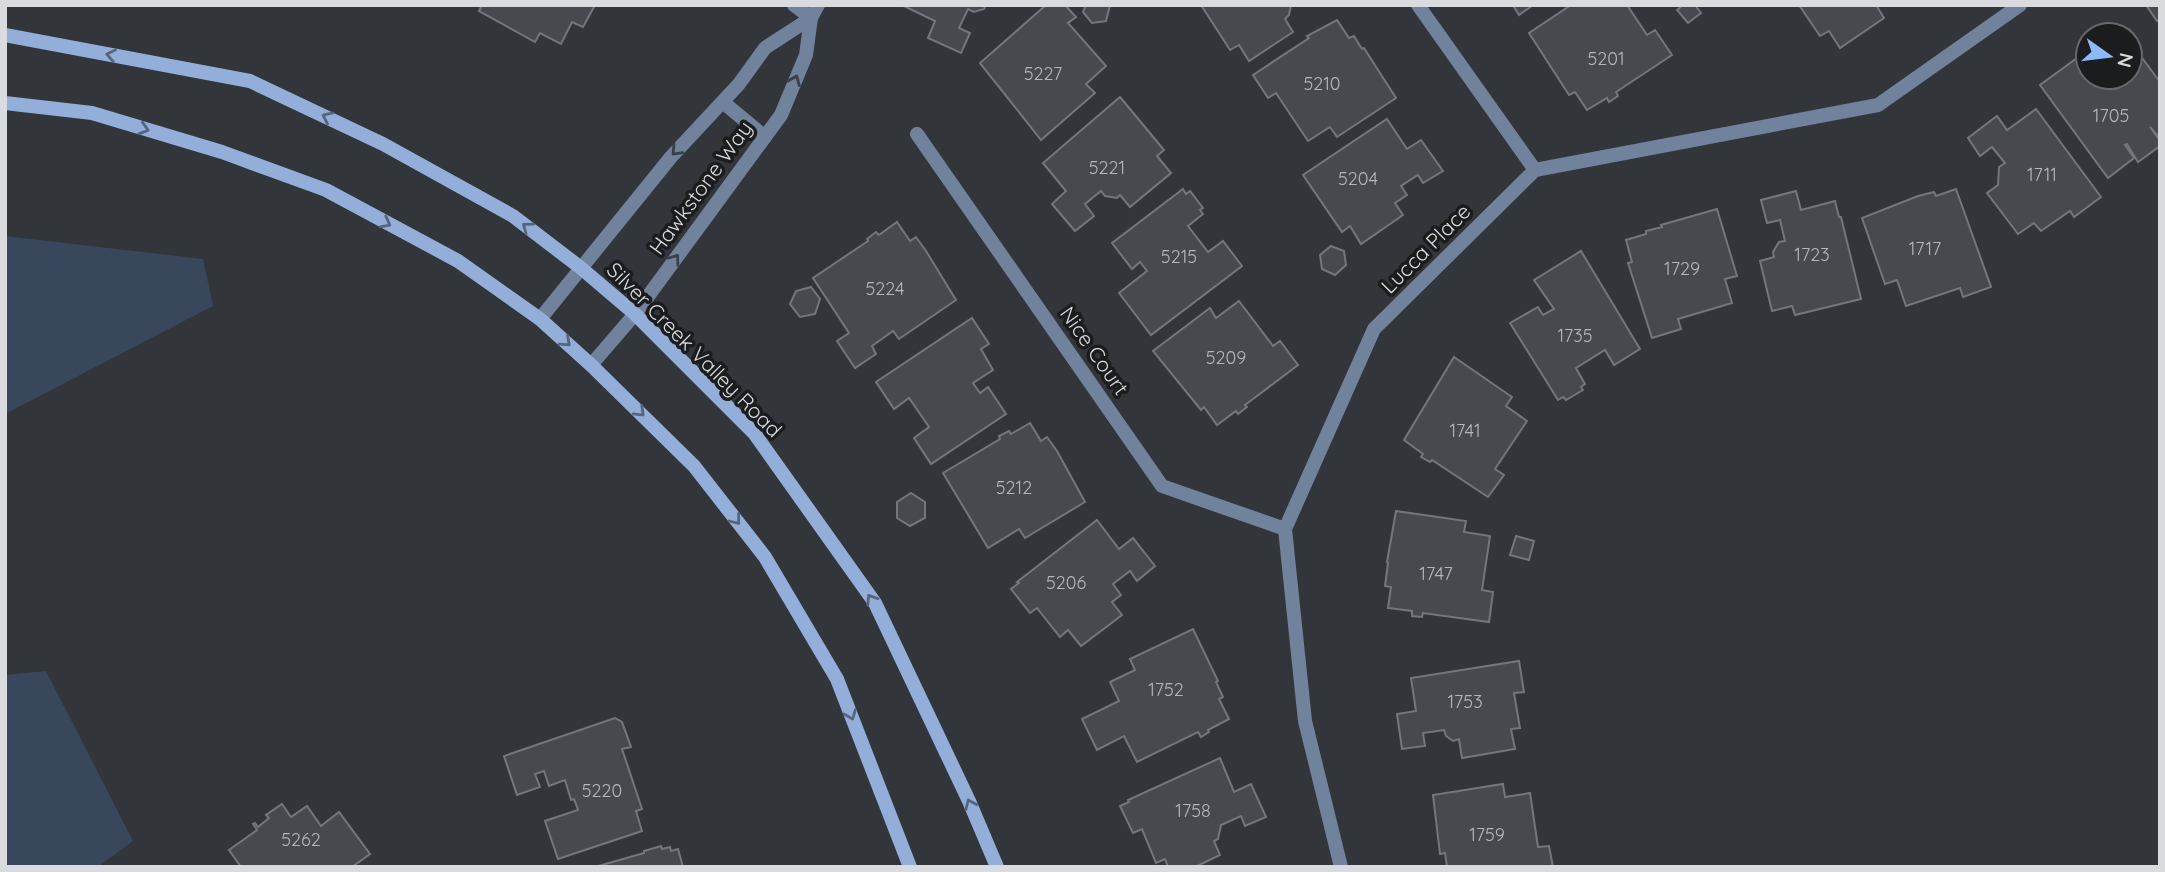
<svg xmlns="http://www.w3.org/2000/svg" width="2165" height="872" font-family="Quicksand,sans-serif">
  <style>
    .green { fill: #39475c }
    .building { fill: #464a4f; stroke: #73767c; stroke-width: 2 }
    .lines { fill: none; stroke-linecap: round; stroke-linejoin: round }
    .service { stroke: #71829d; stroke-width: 14 }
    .minor { stroke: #71829d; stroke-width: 14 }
    .secondary { stroke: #92aed9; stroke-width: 14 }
    .oneway { stroke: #56657c }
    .oneway2 { stroke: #39404a }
    .labels { text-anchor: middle; stroke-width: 7; stroke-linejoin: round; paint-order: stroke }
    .number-label { font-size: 18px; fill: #b4b7ba }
    .street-label { font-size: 21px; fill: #d9dbde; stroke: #1b1c1e }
  </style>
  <rect width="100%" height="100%" fill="#323539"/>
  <g class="green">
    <path d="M5,236L203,259L213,306L5,414Z"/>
    <path d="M46,671L133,841L98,867H5V675Z"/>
  </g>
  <g class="building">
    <path d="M482,5H595L583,27L572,22L561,44L540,33L535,42L479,11Z"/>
    <path d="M986,5L984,9L974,12L968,9L959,28L970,33L961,53L928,38L935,21L904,6Z"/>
    <path d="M1046,5H1065L1076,17L1068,23L1106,66L1086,84L1095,93L1041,140L980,63Z"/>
    <path d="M1086,5H1110L1106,21L1092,23L1083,12Z"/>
    <path d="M1201,5H1291L1289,15L1285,19L1293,32L1249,61L1239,45L1230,50Z"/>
    <path d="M1513,5H1533L1519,15Z"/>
    <path d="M1571,5H1627L1647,35L1655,30L1672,55L1616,92L1618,96L1609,102L1607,98L1587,110L1575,92L1569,95L1529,33Z"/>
    <path d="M1683,5H1695L1701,13L1688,23L1677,10Z"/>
    <path d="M1799,5H1876L1884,18L1840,48L1829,31L1820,36Z"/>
    <path d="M2146,5H2160V19L2157,21Z"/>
    <path d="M1337,20L1349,38L1354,36L1362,49L1364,48L1396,98L1337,137L1330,127L1308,141L1276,93L1268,98L1253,75L1309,38L1307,36Z"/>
    <path d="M2134,47L2160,82V138L2150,127L2160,141V146L2138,162L2127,144L2125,145L2134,158L2108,178L2040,85L2084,53L2088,59V77H2102L2105,81L2110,77H2130V50Z"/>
    <path d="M1120,97L1164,150L1157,156L1171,173L1130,207L1120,195L1117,198L1105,196L1101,191L1085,204L1094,216L1075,231L1052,204L1066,191L1043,163Z"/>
    <path d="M2036,109L2101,197L2074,217L2070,211L2041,231L2034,223L2018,234L1987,193L1998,185L1999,167L2005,163L1992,147L1980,156L1968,138L1997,116L2007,130Z"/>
    <path d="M1387,119L1407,149L1421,140L1443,171L1423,183L1418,175L1401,186L1407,195L1395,203L1403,215L1361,244L1350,226L1342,232L1303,175Z"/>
    <path d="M1183,189L1186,194L1190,191L1203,208L1200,210L1203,214L1188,226L1208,252L1223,241L1242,266L1151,335L1119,293L1147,271L1140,262L1132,269L1112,243Z"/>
    <path d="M1956,189L1991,287L1963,297L1960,288L1906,306L1897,280L1885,284L1862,218L1918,196L1934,192L1936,196Z"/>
    <path d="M1796,191L1801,210L1835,201L1839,217H1841L1861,299L1795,315L1792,306L1772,311L1760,261L1774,257L1773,252L1779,242L1785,241L1780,220L1767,223L1761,200Z"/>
    <path d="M1717,209L1737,276L1725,279L1732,303L1678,319L1681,329L1652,338L1628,263L1632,262L1626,240L1646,234V231L1662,227L1661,225Z"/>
    <path d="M897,222L910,241L916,237L926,251L956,300L899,339L893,331L872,346L876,354L855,368L837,341L849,333L813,278L868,241L867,239L876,232L879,235Z"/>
    <path d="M1331,246L1344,251L1346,265L1335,275L1322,269L1320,255Z"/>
    <path d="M1581,251L1640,349L1614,365L1605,350L1576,368L1585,384L1581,387L1583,390L1566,400L1563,397L1558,400L1510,323L1538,307L1543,315L1554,309L1534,280Z"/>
    <path d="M811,287L820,299L815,314L800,317L790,304L796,291Z"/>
    <path d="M1239,301L1273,346L1280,341L1298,365L1245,405L1247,407L1238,414L1236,411L1217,425L1204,407L1201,410L1153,351L1210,308L1216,318Z"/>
    <path d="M972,318L989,344L981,349L993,370L973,383L980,393L988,387L1006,414L931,464L914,438L929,427L909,398L894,409L876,382Z"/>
    <path d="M1454,357L1512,397L1506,406L1527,421L1495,469L1504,475L1488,497L1432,460L1430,462L1421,457L1423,454L1404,440Z"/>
    <path d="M1030,423L1041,441L1047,437L1057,451L1085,502L1025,538L1019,529L988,548L943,473L1000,439L999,436L1009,431L1011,434Z"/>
    <path d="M911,493L925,502V518L910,526L897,518V502Z"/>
    <path d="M1396,511L1466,521L1464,532L1490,536L1482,590L1493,592L1489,622L1423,613L1422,617L1412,616V611L1388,608L1391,587L1385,586L1388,563L1387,562Z"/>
    <path d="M1097,520L1119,549L1133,538L1155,566L1137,581L1130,571L1113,584L1121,595L1112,602L1122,615L1081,646L1068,630L1060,637L1037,608L1030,613L1011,589L1019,583L1017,582Z"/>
    <path d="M1516,536L1534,541L1529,560L1510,555Z"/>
    <path d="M1193,629L1218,681L1216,682L1223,697L1219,699L1229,719L1208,730L1209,732L1201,737L1198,732L1137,762L1124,736L1097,750L1082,719L1119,701L1110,682L1135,670L1130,659Z"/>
    <path d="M1519,661L1524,692L1514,693L1520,728L1511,729L1515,749L1462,758L1459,739L1453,741L1446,736L1444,730L1423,733L1425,746L1402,749L1397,714L1416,711L1411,678Z"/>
    <path d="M615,718L622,722L631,747L622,749L642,809L636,811L642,831L558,859L545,821L578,810L574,799L571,800L565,780L549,786L544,771L535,774L540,787L517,795L504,756Z"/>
    <path d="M1220,758L1234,792L1251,784L1266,817L1245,826L1241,816L1221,825L1218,839L1214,841L1220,855L1195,867H1168L1165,859L1156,863L1142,829L1133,833L1120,806L1129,802L1128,800Z"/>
    <path d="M1503,784L1505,797L1530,793L1538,847L1549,846L1553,867H1447L1445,853L1440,854L1433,795Z"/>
    <path d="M282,804L291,817L307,806L321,826L339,812L370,854L352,867H241L229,850L257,830L253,824L255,823L258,827L269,818L266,815Z"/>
    <path d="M661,846L662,849L670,847L671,851L678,849L683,867H595L644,853V851Z"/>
  </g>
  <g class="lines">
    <path class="service" d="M724,103L765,137"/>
    <g class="minor">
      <path d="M794,5L811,18"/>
      <path d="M1418,5L1535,170"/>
      <path d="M917,134L1162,486L1285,529"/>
      <path d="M540,319L671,157L739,84L765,48L811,18"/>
      <path d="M591,365L635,314L781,115L806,55L811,18L818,5"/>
      <path d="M1341,867L1305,721L1285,529L1374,329L1535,170L1878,105L2020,5"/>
    </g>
    <g class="secondary">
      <path d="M5,35L250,81L383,144L513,216L581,268L635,314L754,433L875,603L969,801L997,867"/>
      <path d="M5,103L92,113L222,152L326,190L458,261L540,319L591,365L694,466L765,557L837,679L910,867"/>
    </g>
  </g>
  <defs><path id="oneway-chevron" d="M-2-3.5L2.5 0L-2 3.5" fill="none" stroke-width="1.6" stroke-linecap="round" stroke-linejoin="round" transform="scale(1.75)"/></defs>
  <g class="oneway">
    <use href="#oneway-chevron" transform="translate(111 55) rotate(-169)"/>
    <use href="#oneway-chevron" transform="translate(327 117) rotate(-155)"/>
    <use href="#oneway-chevron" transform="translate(144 129) rotate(17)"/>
    <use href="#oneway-chevron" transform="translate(386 223) rotate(28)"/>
    <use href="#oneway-chevron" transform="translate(527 227) rotate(-143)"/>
    <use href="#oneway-chevron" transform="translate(566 342) rotate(42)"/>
    <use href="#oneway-chevron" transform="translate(640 412) rotate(44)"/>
    <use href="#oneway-chevron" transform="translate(736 520) rotate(52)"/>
    <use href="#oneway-chevron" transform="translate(871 599) rotate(-123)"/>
    <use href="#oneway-chevron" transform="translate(851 715) rotate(69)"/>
    <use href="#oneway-chevron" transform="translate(970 804) rotate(-114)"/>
  </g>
  <g class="oneway2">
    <use href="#oneway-chevron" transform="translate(795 80) rotate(-68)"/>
    <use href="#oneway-chevron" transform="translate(676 151) rotate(134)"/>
    <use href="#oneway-chevron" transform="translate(675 259) rotate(-54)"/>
  </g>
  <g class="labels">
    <g class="number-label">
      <text x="1606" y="65">5201</text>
      <text x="1043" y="80">5227</text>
      <text x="1322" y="90">5210</text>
      <text x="2111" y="122">1705</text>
      <text x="1107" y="174">5221</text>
      <text x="2042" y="181">1711</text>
      <text x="1358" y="185">5204</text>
      <text x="1925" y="255">1717</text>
      <text x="1812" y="261">1723</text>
      <text x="1179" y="263">5215</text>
      <text x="1682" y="275">1729</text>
      <text x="885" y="295">5224</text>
      <text x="1575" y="342">1735</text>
      <text x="1226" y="364">5209</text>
      <text x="1465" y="437">1741</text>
      <text x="1014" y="494">5212</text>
      <text x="1436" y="580">1747</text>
      <text x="1066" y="589">5206</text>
      <text x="1166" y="696">1752</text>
      <text x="1465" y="708">1753</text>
      <text x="602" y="797">5220</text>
      <text x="1193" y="817">1758</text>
      <text x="1487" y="841">1759</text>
      <text x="301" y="846">5262</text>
    </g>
    <g class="street-label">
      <text transform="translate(701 188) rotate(-54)" y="7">Hawkstone Way</text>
      <text transform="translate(1426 249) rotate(-45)" y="7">Lucca Place</text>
      <text transform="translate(694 350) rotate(45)" y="7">Silver Creek Valley Road</text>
      <text transform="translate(1094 351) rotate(55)" y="7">Nice Court</text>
    </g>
  </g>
  <rect width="2165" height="872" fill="none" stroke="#d9dbde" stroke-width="14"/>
  <g transform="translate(2109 56) rotate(104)"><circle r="33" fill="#1b1c1e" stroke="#67686b" stroke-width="2"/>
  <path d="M0-5L12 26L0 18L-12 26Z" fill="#8eb9fc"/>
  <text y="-10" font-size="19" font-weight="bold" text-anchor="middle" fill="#d9dbde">N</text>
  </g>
</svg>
